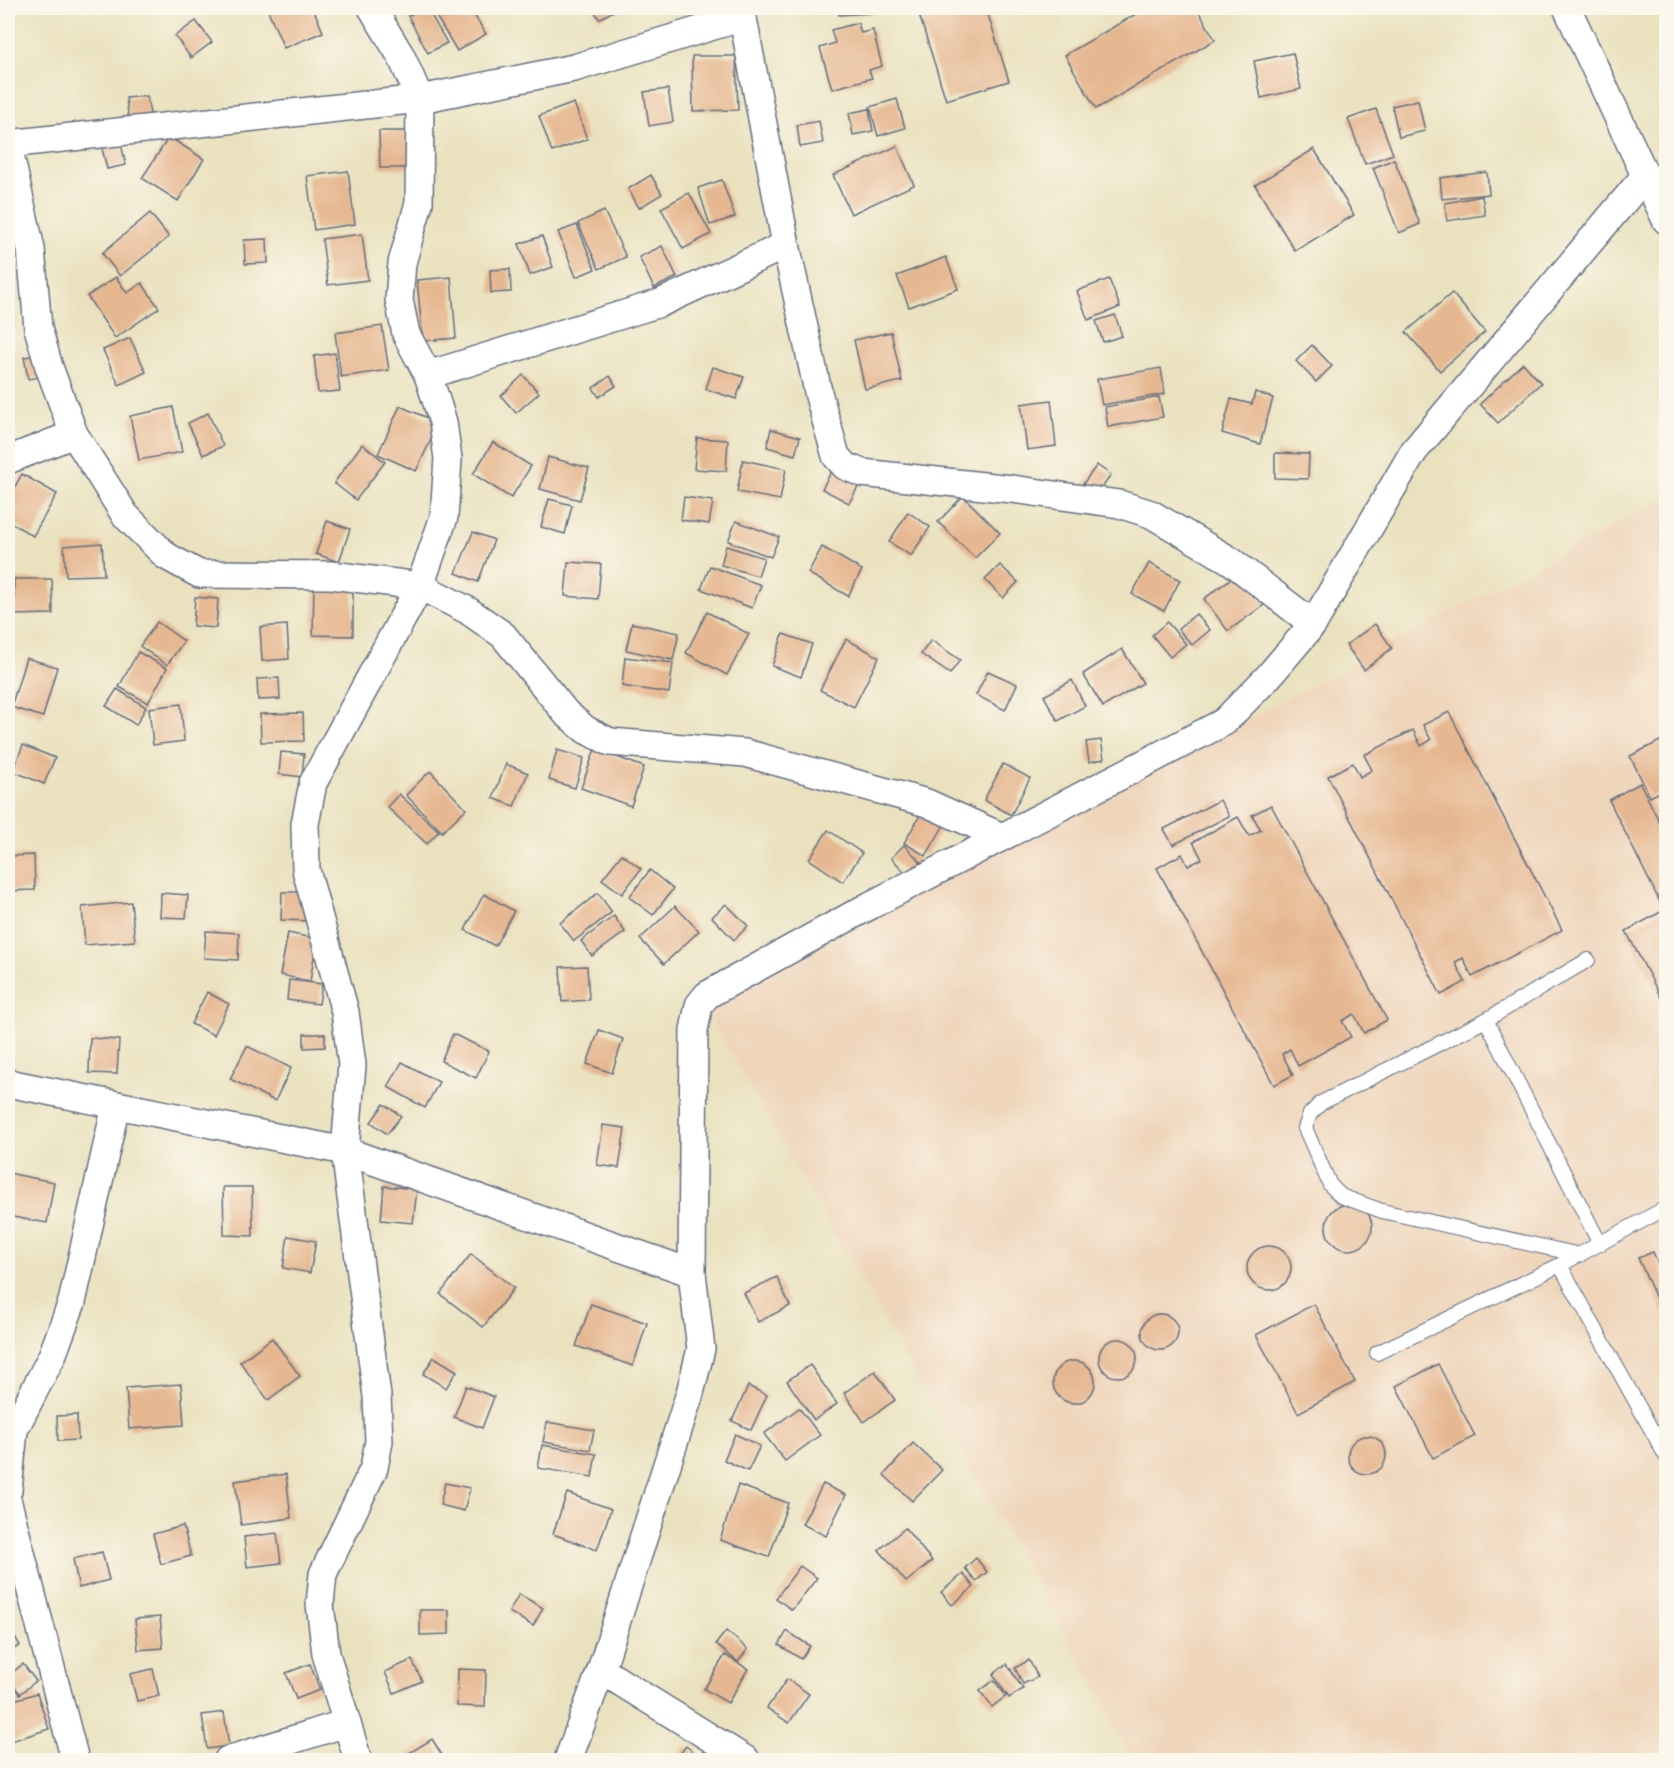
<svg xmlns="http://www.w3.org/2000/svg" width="1674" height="1768" font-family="Sriracha,sans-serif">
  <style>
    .built { fill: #efd6bb }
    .building { fill: #e6b891 }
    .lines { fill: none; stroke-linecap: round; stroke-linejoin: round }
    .lane-casing { stroke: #636e80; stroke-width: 16 }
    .street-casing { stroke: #636e80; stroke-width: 30 }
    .lane { stroke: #fff; stroke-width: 14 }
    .street { stroke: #fff; stroke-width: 27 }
  </style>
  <rect width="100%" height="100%" fill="#fbf7ec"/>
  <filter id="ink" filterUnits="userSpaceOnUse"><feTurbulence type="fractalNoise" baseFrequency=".0167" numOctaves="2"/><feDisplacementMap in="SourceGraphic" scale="12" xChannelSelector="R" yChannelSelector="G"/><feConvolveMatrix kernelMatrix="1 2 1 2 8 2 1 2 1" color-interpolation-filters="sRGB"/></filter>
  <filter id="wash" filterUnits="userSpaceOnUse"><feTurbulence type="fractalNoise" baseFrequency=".008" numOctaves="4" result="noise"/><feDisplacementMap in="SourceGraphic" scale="24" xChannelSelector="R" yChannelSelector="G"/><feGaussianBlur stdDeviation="1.35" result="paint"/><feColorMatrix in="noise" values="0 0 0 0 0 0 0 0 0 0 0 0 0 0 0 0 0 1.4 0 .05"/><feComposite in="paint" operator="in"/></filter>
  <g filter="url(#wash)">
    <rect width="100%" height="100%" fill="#eae2bf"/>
    <path class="built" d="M1666,498V1760H1133L1083,1665L704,1007Z"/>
    <g id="blocks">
      <g class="building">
        <path d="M267,8H313L323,32L284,48Z"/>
        <path d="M422,8H427L447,43L428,53L408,16Z"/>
        <path d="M431,8H470L486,34L457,51Z"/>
        <path d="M593,8H619L599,19Z"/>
        <path d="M839,8H872V13L839,15Z"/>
        <path d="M917,8H986L1009,81L946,100Z"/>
        <path d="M1146,8H1197L1215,40L1096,109L1065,55Z"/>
        <path d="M196,21L212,42L191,58L175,36Z"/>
        <path d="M858,23L861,33L873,30L882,66L869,70L872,78L832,89L820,48L835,43L831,30Z"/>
        <path d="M1293,53L1301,89L1261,98L1254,61Z"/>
        <path d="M692,56H736L738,110L693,111Z"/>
        <path d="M668,89L673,122L649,126L644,92Z"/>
        <path d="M147,96L151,120L129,123L126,98Z"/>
        <path d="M897,99L905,128L878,136L870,107Z"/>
        <path d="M1418,100L1425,131L1399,137L1392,106Z"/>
        <path d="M574,103L587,139L552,152L539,116Z"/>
        <path d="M869,109L873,131L853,135L849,113Z"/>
        <path d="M1376,109L1393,154L1365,164L1348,119Z"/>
        <path d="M819,121L823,143L800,147L797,125Z"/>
        <path d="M379,131H412V168H380Z"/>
        <path d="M169,137L204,159L178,201L142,178Z"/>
        <path d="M121,144L126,165L107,169L102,148Z"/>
        <path d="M897,146L914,185L851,214L833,175Z"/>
        <path d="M1314,149L1354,215L1295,251L1255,185Z"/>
        <path d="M1394,159L1420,224L1399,233L1373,168Z"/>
        <path d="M348,171L355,224L314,230L307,176Z"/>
        <path d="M1487,172L1489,194L1442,199L1440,178Z"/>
        <path d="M651,175L662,194L639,208L628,189Z"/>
        <path d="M722,180L735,217L710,225L698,188Z"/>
        <path d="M689,193L711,234L683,249L661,208Z"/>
        <path d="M1482,196L1485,215L1447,221L1445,203Z"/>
        <path d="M604,211L626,257L599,269L578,223Z"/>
        <path d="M150,213L169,237L120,276L102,253Z"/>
        <path d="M577,225L595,269L576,277L558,232Z"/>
        <path d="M362,234L368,280L328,285L322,239Z"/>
        <path d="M542,236L553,267L530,275L519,244Z"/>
        <path d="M267,239L268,263L245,264L244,240Z"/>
        <path d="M662,246L677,277L654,288L639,257Z"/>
        <path d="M946,257L958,289L909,307L897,276Z"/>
        <path d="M510,269L511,292L491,293L490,270Z"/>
        <path d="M116,277L127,293L142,283L159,308L115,338L87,296Z"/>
        <path d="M451,277L456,338L423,341L417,280Z"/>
        <path d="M1109,279L1120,307L1088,320L1077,291Z"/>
        <path d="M1452,293L1485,332L1440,371L1406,332Z"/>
        <path d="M1115,315L1122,336L1103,342L1096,321Z"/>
        <path d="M382,326L389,370L341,377L335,333Z"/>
        <path d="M891,332L902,381L865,389L854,340Z"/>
        <path d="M130,338L146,372L119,385L103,350Z"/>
        <path d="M1312,345L1332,366L1316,382L1296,361Z"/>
        <path d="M335,353L340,391L318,393L314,356Z"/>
        <path d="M42,354L46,376L28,379L24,357Z"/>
        <path d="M1523,363L1541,383L1498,423L1480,404Z"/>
        <path d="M713,367L744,377L736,399L706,389Z"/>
        <path d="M1161,368L1165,394L1102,405L1097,379Z"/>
        <path d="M523,375L539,393L516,413L501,396Z"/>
        <path d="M610,376L616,386L599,397L593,388Z"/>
        <path d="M1255,392L1273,398L1260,444L1222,433L1231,399L1252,404Z"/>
        <path d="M1159,397L1163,417L1108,427L1105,407Z"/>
        <path d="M1051,400L1056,446L1027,450L1021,404Z"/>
        <path d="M400,406L439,423L416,471L378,454Z"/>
        <path d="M173,407L182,452L139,460L130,416Z"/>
        <path d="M208,413L223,446L203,455L188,423Z"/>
        <path d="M771,429L800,437L795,455L767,447Z"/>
        <path d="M697,438L728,440L726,471L694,469Z"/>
        <path d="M493,442L531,466L511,498L473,474Z"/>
        <path d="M362,444L385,462L356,500L334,483Z"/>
        <path d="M1275,453L1309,454L1308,479L1275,478Z"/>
        <path d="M548,457L589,468L580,500L540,489Z"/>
        <path d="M743,460L786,469L780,500L737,492Z"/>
        <path d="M835,465L862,480L849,503L822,489Z"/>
        <path d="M1097,465L1111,475L1097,495L1082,485Z"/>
        <path d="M22,474L57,494L33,536L8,521V499Z"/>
        <path d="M963,496L1000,533L975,558L938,522Z"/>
        <path d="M684,497L713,501L709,524L681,520Z"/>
        <path d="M549,499L572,505L565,534L541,527Z"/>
        <path d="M908,512L930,527L911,556L889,542Z"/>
        <path d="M327,521L350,529L339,562L316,554Z"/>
        <path d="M736,521L779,537L771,557L728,541Z"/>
        <path d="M473,532L494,540L478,582L456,573Z"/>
        <path d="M102,543L104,575L66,576L64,546Z"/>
        <path d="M726,546L764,558L758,576L721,565Z"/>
        <path d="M822,547L862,570L848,596L808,573Z"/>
        <path d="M568,562L601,564L598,599L565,596Z"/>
        <path d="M1149,563L1180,580L1164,611L1132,594Z"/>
        <path d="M1000,565L1018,582L1003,598L985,580Z"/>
        <path d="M710,566L761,585L752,608L701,589Z"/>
        <path d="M1241,571L1265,604L1228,631L1204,599Z"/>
        <path d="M14,579H52L53,614L14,615Z"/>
        <path d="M314,582H353V636L313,635Z"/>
        <path d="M195,597L218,599L216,628L193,626Z"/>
        <path d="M707,612L749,634L727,675L686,653Z"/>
        <path d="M1196,614L1210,630L1192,645L1178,629Z"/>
        <path d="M157,622L184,641L167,665L140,646Z"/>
        <path d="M1167,622L1186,644L1170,657L1152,635Z"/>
        <path d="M632,623L679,633L673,660L626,650Z"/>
        <path d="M1375,624L1392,648L1364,670L1346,645Z"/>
        <path d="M287,625L289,659L262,661L260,627Z"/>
        <path d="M783,634L812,644L801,677L772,666Z"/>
        <path d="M846,639L879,657L854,707L820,690Z"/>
        <path d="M931,640L960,660L950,674L921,654Z"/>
        <path d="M1122,649L1143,683L1103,707L1083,674Z"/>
        <path d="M138,652L167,668L148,703L119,687Z"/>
        <path d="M625,657L673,663L669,693L622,686Z"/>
        <path d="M26,658L57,667L43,717L11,707Z"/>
        <path d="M988,671L1017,684L1005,710L976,695Z"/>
        <path d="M279,678L280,699L258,700L257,679Z"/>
        <path d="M1072,680L1085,706L1058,721L1044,696Z"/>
        <path d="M117,689L146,707L136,725L106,706Z"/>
        <path d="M181,704L184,741L153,745L149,708Z"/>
        <path d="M1449,712L1562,930L1472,977L1463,958L1455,962L1465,982L1441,995L1328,776L1353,763L1360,777L1372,770L1364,755L1413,730L1421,746L1431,740L1423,725Z"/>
        <path d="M303,713L304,741L261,742L260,714Z"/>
        <path d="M1666,738V789L1650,797L1630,756Z"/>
        <path d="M1101,740L1104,759L1089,762L1086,742Z"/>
        <path d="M23,745L55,758L44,784L13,771Z"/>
        <path d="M595,749L644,767L631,806L581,788Z"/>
        <path d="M557,750L584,758L575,788L549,780Z"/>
        <path d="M281,752L304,754L302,777L279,774Z"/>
        <path d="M506,764L528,773L514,806L493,798Z"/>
        <path d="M1003,764L1030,778L1011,815L984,800Z"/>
        <path d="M430,771L466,809L442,832L406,795Z"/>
        <path d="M1640,783L1666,835V901L1661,904L1609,800Z"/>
        <path d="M399,794L439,831L427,844L387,807Z"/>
        <path d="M1220,800L1229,816L1173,845L1164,829Z"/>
        <path d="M1271,805L1387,1020L1364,1033L1354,1014L1342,1021L1351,1037L1298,1066L1290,1049L1282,1054L1293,1075L1274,1085L1157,868L1182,854L1188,866L1202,859L1193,842L1238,817L1249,836L1261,830L1252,815Z"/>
        <path d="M923,810L945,823L926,856L904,843Z"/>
        <path d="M828,830L862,853L843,882L809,859Z"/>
        <path d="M904,845L921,862L908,875L891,858Z"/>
        <path d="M622,854L641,869L622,894L602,879Z"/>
        <path d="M34,855L35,890L8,891V856Z"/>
        <path d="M650,870L673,889L653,915L629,897Z"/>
        <path d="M282,892H310V921L281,920Z"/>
        <path d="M161,893L188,895L186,918L160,917Z"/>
        <path d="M598,893L612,912L574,941L560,923Z"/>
        <path d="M484,894L514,911L495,946L465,930Z"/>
        <path d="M131,902L135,941L85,945L82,907Z"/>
        <path d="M726,904L748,926L734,940L712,917Z"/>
        <path d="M675,906L699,931L664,964L640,939Z"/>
        <path d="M1666,909V1007L1626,931Z"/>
        <path d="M614,916L625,932L592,956L581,941Z"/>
        <path d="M206,931L239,933L238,960L204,958Z"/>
        <path d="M288,933L317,939L310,981L280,975Z"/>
        <path d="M587,966L589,1000L562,1002L560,967Z"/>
        <path d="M289,980L322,984L319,1004L287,1000Z"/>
        <path d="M207,992L229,1004L214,1035L191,1024Z"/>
        <path d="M599,1030L623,1039L612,1073L587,1064Z"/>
        <path d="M304,1034H325V1047L304,1048Z"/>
        <path d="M453,1034L489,1051L476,1078L441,1061Z"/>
        <path d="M90,1038L119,1040L117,1074L89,1073Z"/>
        <path d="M247,1046L291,1068L275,1101L230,1079Z"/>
        <path d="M402,1062L439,1082L425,1108L388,1087Z"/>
        <path d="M384,1104L401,1116L387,1134L371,1122Z"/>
        <path d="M603,1125L625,1128L619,1168L597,1165Z"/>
        <path d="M8,1173L54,1182L47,1223L8,1216Z"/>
        <path d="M384,1186L417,1189L413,1223L381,1220Z"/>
        <path d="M223,1187H252L253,1236L224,1235Z"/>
        <circle cx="1349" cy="1227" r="23"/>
        <path d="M288,1236L316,1241L310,1273L283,1268Z"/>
        <circle cx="1269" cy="1268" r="22"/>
        <path d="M1653,1252L1666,1283V1315L1664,1316L1638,1258Z"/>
        <path d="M471,1254L514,1288L483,1327L440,1294Z"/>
        <path d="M777,1277L790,1306L758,1322L744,1293Z"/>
        <path d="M591,1304L647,1323L633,1366L576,1346Z"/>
        <path d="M1314,1304L1355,1382L1298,1413L1256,1335Z"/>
        <circle cx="1160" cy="1332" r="18"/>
        <path d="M272,1338L300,1376L268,1400L240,1362Z"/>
        <circle cx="1118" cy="1358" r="19"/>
        <path d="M434,1357L457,1371L446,1388L423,1374Z"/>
        <circle cx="1074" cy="1382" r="21"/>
        <path d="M1438,1364L1475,1436L1433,1458L1396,1386Z"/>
        <path d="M810,1365L837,1404L814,1420L787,1381Z"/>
        <path d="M875,1371L895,1400L864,1422L844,1393Z"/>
        <path d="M181,1384L184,1425L129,1429L126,1388Z"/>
        <path d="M466,1386L494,1397L482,1428L454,1417Z"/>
        <path d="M748,1386L767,1395L751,1430L732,1421Z"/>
        <path d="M799,1408L820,1435L785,1461L764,1434Z"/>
        <path d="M77,1415L78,1440L58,1441L57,1416Z"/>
        <path d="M547,1422L594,1430L590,1450L543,1442Z"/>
        <path d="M735,1434L760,1446L748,1471L724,1460Z"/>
        <circle cx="1367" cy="1455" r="19"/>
        <path d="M913,1443L942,1470L912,1501L884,1475Z"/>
        <path d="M542,1445L596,1454L592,1477L538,1468Z"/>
        <path d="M286,1474L291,1518L241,1525L235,1481Z"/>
        <path d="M445,1483L470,1488L464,1511L440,1505Z"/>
        <path d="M823,1484L846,1495L826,1536L802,1524Z"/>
        <path d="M738,1485L788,1503L769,1557L720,1540Z"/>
        <path d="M567,1493L611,1509L597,1550L553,1534Z"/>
        <path d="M183,1526L191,1556L161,1564L153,1534Z"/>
        <path d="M905,1528L932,1561L906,1582L879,1550Z"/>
        <path d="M277,1533L281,1563L247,1567L244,1537Z"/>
        <path d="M102,1552L109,1580L79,1588L73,1559Z"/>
        <path d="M976,1558L987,1572L976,1581L965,1568Z"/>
        <path d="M800,1566L817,1578L792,1610L776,1598Z"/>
        <path d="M963,1574L974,1587L952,1605L941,1592Z"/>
        <path d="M519,1594L543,1608L533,1626L509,1612Z"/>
        <path d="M420,1610H449V1634L420,1635Z"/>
        <path d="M160,1617L163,1648L138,1650L135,1619Z"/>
        <path d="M8,1627L20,1645L8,1653Z"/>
        <path d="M726,1631L748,1649L738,1662L716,1644Z"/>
        <path d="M787,1631L810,1646L801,1659L779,1645Z"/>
        <path d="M725,1655L748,1669L728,1703L704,1689Z"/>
        <path d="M412,1660L422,1681L394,1693L385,1672Z"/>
        <path d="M1029,1660L1038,1677L1023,1684L1015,1668Z"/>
        <path d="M23,1664L36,1681L20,1694L8,1676Z"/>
        <path d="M310,1664L320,1690L296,1699L286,1673Z"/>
        <path d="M1007,1664L1023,1689L1009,1698L993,1674Z"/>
        <path d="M153,1669L159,1696L137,1701L130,1674Z"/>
        <path d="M458,1669L486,1670L485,1707L457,1706Z"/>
        <path d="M787,1679L809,1694L789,1723L767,1708Z"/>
        <path d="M994,1680L1006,1696L992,1707L980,1691Z"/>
        <path d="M37,1693L49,1729L8,1742V1702Z"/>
        <path d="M224,1712L229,1746L207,1749L202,1715Z"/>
        <path d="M432,1739L445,1760H398Z"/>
        <path d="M686,1746L704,1760H675Z"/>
      </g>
    </g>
  </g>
  <g filter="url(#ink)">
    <use href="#blocks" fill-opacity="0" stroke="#636e80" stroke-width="1.5"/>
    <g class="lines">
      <g class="lane-casing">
        <g id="lane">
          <path d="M1486,1020L1600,1244"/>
          <path d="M1580,1255L1382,1211L1341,1196L1330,1185L1305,1128L1310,1114L1321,1103L1486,1020L1588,960"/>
          <path d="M1560,1265L1666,1456"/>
          <path d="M1377,1353L1560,1265L1666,1208"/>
        </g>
      </g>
      <g class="street-casing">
        <g id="street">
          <path d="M741,8L786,245L819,396L836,456L845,466L862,473L1012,489L1119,504L1151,514L1231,561L1313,624L1414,451L1646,175"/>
          <path d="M1567,8L1666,220"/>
          <path d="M8,144L420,99L574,68L743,17"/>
          <path d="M8,146L31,249L38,328L49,367L74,434L125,515L166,556L199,574L331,575L420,586L467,610L503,635L566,713L586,730L610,742L745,753L927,803L1002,837"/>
          <path d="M428,375L660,303L786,245"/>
          <path d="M8,460L74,434"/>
          <path d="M8,1083L345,1151L692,1273L701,1349L690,1393L601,1670L568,1760"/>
          <path d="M692,1273L694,1030L699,1005L707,995L871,905L1224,722L1268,677L1313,624"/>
          <path d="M8,1490L14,1430L52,1356L72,1302L116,1105"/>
          <path d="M8,1503L75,1760"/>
          <path d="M601,1670L746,1760"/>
          <path d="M228,1760L346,1723"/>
          <path d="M358,1760L326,1654L320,1604L323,1574L374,1468L379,1441L377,1396L345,1151L352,1065L345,1012L306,870L305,824L313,783L420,586L444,517L448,459L443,422L428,375L406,334L399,300L402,263L419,203L420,99L401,56L372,8"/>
        </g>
      </g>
      <use href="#lane" class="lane"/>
      <use href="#street" class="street"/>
    </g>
  </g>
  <rect width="1674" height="1768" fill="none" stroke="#fbf7ec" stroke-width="30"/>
</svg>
